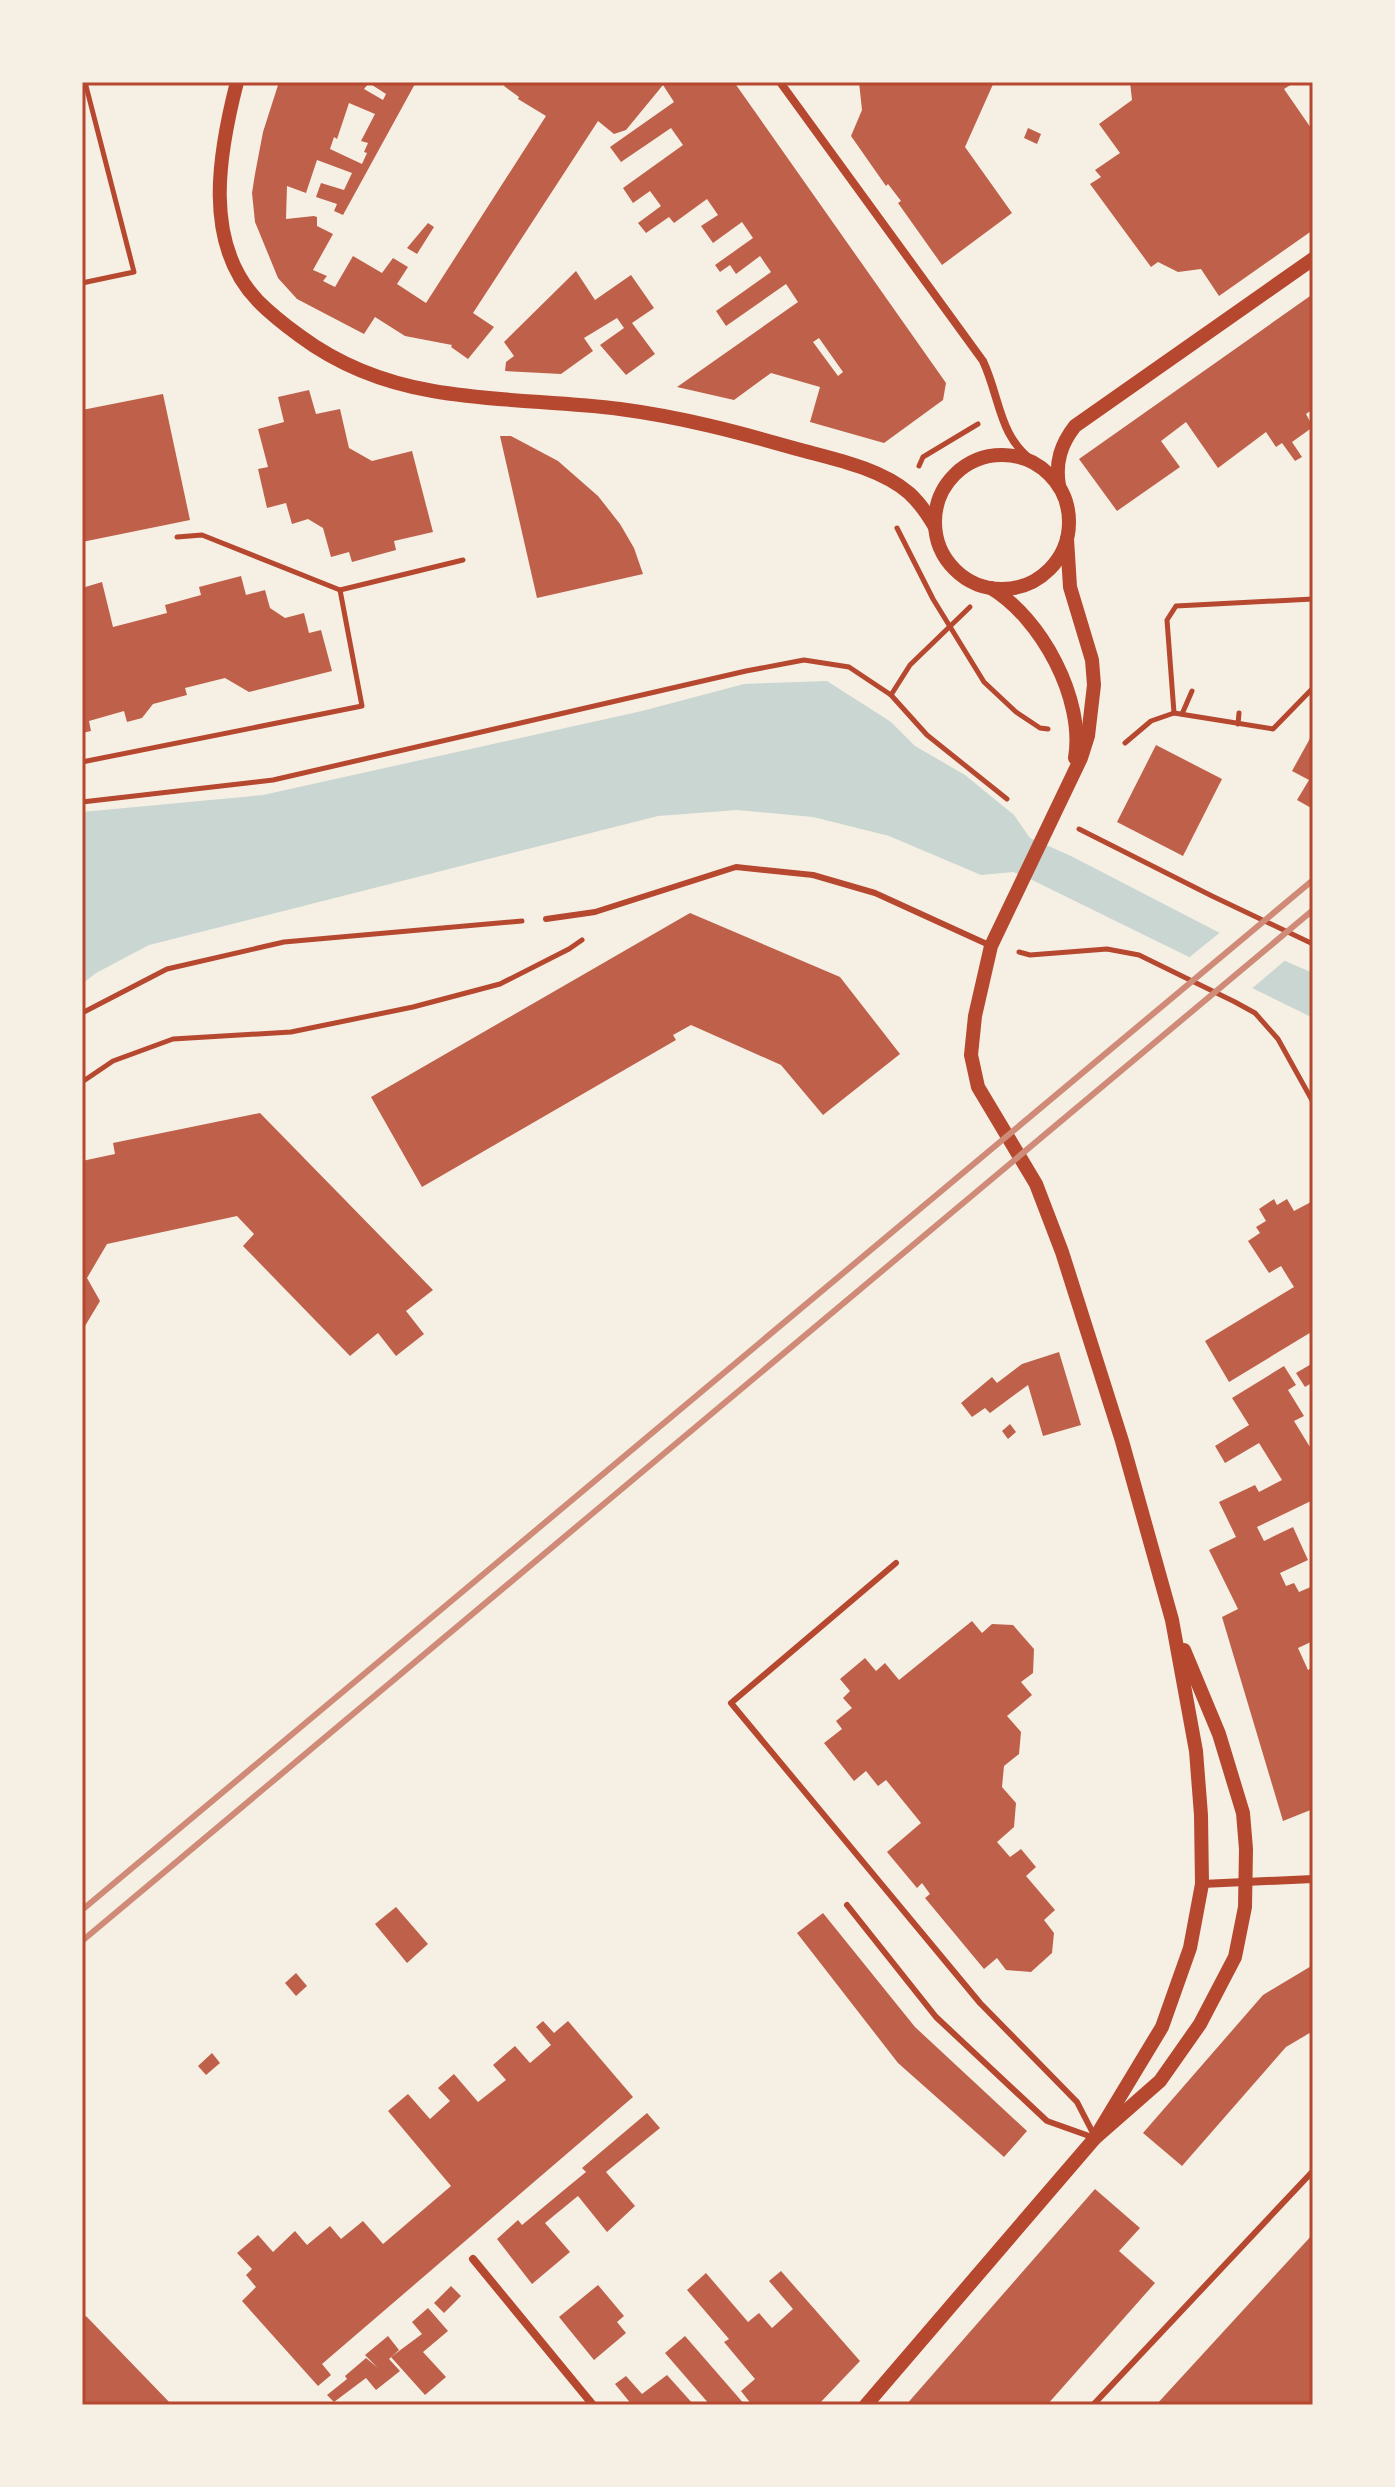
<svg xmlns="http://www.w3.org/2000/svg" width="1395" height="2487" font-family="'Source Serif 4',serif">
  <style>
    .water { fill: #c9d6d2 }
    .pier { fill: #f6efe4 }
    .building { fill: #bf614a; fill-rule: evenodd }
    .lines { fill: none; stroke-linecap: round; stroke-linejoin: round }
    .path { stroke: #b5482f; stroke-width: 5 }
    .service { stroke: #b5482f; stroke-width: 6 }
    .minor { stroke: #b5482f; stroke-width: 8 }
    .tertiary { stroke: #b5482f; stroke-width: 14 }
    .rail { stroke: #cf8b77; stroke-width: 6 }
    .neatline { fill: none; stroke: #b5482f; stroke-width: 3 }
  </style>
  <rect width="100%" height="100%" fill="#f6efe4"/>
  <path class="water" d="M827,681L891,722L915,746L965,775L1014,815L1030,838L1071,856L1218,932L1313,973V1018L1022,875L1013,872L981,875L889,836L813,817L737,810L658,816L149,945L96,973L82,984V812L263,795L642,711L744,684Z"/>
  <path class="pier" d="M1223,930L1289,957L1249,991L1186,960Z"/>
  <g class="building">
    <path d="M279,82H416L343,215L334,211L337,204L316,197L321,183L344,190L352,173L317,160L306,193L287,186L286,219L314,216L317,217V226L333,234L313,270L327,276L323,281L335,287L353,256L382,273L393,258L408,267L397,284L426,303L546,116L518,99L519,97L504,86L507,82H734L946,383L943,400L884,443L810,422L820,387L771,373L734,400L677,387L798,302L786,284L726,326L716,311L771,272L760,256L736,274L730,265L720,272L715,265L753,238L742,222L713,243L701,226L718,215L707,199L674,223L669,217L646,233L638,223L661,206L650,191L633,203L623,188L683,145L671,128L621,162L610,147L674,102L663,85L626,130L614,134L598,121L473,313L494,327L468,359L451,347L452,345L405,336L375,317L364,334L297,299L278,278L255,222L252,193L255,174L263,132ZM369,83L386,94L383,100L364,89ZM349,103L375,114L361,141L368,143L364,152L367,153L362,164L330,149L334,137L337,139ZM819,338L843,372L838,376L813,342Z"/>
    <path d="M859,82H994L965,147L1012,213L942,265L898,203L901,201L888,184L886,186L851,136L862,110Z"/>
    <path d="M1130,82H1295L1284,89L1313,131V230L1219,296L1201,269L1178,272L1158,262L1151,267L1090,184L1101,177L1095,170L1120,153L1099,124L1132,100Z"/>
    <path d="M1028,128L1041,134L1037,144L1024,138Z"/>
    <path d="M428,223L434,227L417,254L407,248Z"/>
    <path d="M576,271L595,300L631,275L654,308L632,323L655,354L626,375L600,345L624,328L617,318L584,338L593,351L561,374L505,371L506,362L514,356L504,342Z"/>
    <path d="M1313,294V409L1306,414L1313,427L1292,442L1302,457L1295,461L1282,443L1276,447L1266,432L1218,468L1186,422L1161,441L1180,467L1117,511L1079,459Z"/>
    <path d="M309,390L316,414L340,409L349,448L372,461L412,451L433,532L394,541L396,550L352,562L349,552L331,557L323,528L308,519L292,524L286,503L267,508L258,469L268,467L258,429L284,422L278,397Z"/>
    <path d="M163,394L190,520L82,542V410Z"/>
    <path d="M500,436H511L558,461L598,496L620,524L634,548L643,574L537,598Z"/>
    <path d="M241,576L246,595L265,590L270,608L285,618L304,613L309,633L321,630L332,671L249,692L225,678L185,688L187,695L153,704L142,718L127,722L124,711L89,721L91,731L82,733V588L102,582L113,627L167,613L165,605L201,595L199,587Z"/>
    <path d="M1313,733V809L1297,800L1309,780L1292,771Z"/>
    <path d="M1156,745L1222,779L1183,856L1117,822Z"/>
    <path d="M690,913L840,977L900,1054L823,1115L781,1065L691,1025L673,1035L676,1040L422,1187L371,1097Z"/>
    <path d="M260,1113L433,1290L406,1311L424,1334L396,1356L378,1333L350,1356L243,1246L254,1234L237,1216L107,1244L87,1278L100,1301L82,1331V1161L115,1154L113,1143Z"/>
    <path d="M1274,1199L1277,1205L1287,1199L1294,1211L1313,1201V1331L1229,1382L1205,1341L1294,1287L1281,1266L1269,1273L1248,1241L1260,1233L1256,1227L1266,1221L1259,1209Z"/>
    <path d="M1059,1352L1081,1425L1043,1436L1028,1385L990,1413L985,1408L972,1417L961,1403L992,1377L997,1383L1022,1364Z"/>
    <path d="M1313,1363V1382L1305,1387L1296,1373Z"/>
    <path d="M1284,1366L1296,1385L1288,1390L1304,1416L1294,1421L1313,1452V1500L1257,1527L1264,1541L1293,1527L1308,1560L1280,1573L1286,1586L1294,1583L1299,1592L1313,1586V1641L1298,1648L1308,1670L1313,1667V1809L1283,1821L1222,1617L1238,1609L1209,1550L1236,1537L1219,1502L1255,1485L1259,1492L1282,1480L1259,1443L1225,1463L1215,1446L1249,1425L1232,1398Z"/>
    <path d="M1010,1424L1016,1432L1008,1439L1002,1431Z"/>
    <path d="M972,1621L982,1633L992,1624L1013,1625L1034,1649L1033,1673L1021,1682L1032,1695L1007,1716L1021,1732L1019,1754L1004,1766L1002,1787L1016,1803L1014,1827L997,1842L1010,1857L1021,1849L1036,1867L1026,1876L1055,1910L1044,1920L1054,1933L1052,1953L1031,1972L1006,1970L997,1958L984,1969L925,1898L930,1894L922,1883L917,1888L887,1852L921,1823L886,1780L878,1786L866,1771L854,1781L824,1743L842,1729L836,1721L852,1708L843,1698L850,1691L840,1679L865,1658L876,1671L885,1663L899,1680Z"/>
    <path d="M396,1907L428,1944L407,1963L375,1924Z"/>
    <path d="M823,1913L915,2027L1027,2131L1004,2157L898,2063L797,1933Z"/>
    <path d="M1313,1965V2031L1286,2047L1182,2166L1143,2133L1263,1995Z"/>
    <path d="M296,1973L307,1986L296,1996L285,1983Z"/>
    <path d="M543,2021L554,2033L568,2021L633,2097L322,2364L331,2375L318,2386L242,2301L256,2287L246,2275L252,2269L237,2253L258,2235L273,2252L295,2231L307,2245L330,2226L341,2239L363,2221L383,2244L451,2186L388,2111L408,2094L430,2119L450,2101L438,2088L454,2074L478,2102L506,2080L493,2065L515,2046L530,2063L551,2045L536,2027Z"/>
    <path d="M212,2053L220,2063L206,2075L198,2066Z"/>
    <path d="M647,2113L660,2128L606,2172L635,2206L607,2232L578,2196L573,2200L545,2223L570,2252L532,2284L497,2239L518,2220L522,2225L564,2190L586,2172L582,2168Z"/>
    <path d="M1095,2189L1140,2228L1119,2251L1155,2283L1047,2405H906Z"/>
    <path d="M1313,2234V2405H1156Z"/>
    <path d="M781,2271L860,2361L818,2405H752L741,2391L755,2379L724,2342L729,2339L687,2290L706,2273L748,2322L759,2313L772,2328L793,2309L769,2281Z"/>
    <path d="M598,2285L624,2316L617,2322L626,2333L594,2360L559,2317Z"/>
    <path d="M451,2286L461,2296L444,2313L434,2303Z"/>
    <path d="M428,2308L448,2331L423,2352L446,2377L425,2395L391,2357L422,2334L412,2322Z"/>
    <path d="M86,2316L172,2405H82V2320Z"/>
    <path d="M388,2336L399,2350L389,2359L400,2371L376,2390L366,2378L334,2402L327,2395L347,2379L345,2376L366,2358L378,2368L365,2355Z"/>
    <path d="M685,2336L745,2405H710L665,2353Z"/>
    <path d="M667,2375L694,2405H632L615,2384L626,2376L642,2394Z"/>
  </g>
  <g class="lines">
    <g class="path">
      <path d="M82,283L134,272L85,82"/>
      <path d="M919,466L923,457L978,424"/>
      <path d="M897,528L933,599L984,682L1016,712L1040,728L1048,729"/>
      <path d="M177,537L202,535L340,590"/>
      <path d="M891,695L910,665L970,607"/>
      <path d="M1174,713L1167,620L1176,606L1313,599"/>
      <path d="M1182,714L1192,691"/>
      <path d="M1238,724L1239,713"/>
      <path d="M1125,743L1151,721L1174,713L1273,729L1313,688"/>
      <path d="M82,762L362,706L340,590L463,560"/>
      <path d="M82,802L273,780L746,671L804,660L849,667L891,695L927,735L1007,799"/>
      <path d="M1079,829L1212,896L1313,944"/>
      <path d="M1019,952L1030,955L1107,949L1139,955L1235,1002L1255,1013L1278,1039L1313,1102"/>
      <path d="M82,1013L167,969L284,942L522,921"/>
      <path d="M82,1082L113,1061L173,1039L291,1032L413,1007L500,984L569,949L582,940"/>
    </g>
    <g class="service">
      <path d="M546,919L595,912L736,867L813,875L875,893L989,945"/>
      <path d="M896,1563L731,1703L980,2003L1077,2102L1094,2135"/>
      <path d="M847,1905L936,2017L1047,2121L1092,2137"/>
      <path d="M1093,2405L1313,2171"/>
    </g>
    <g class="minor">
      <path d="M780,82L983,361C1001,400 998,436 1035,463"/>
      <path d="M1202,1884L1313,1879"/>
      <path d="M473,2259L593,2405"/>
    </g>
    <g class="tertiary">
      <path d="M237,82C219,152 202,243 258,301C271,314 285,325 300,336C339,365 386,383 433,391C495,402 558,401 620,409C681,417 738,432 797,449C834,459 880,468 909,493C920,503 928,515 935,527"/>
      <circle cx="1002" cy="522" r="67"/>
      <path d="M1059,486C1055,462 1061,444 1075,426L1313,259"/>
      <path d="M1067,539L1070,587L1092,660L1094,685L1088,736L1081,758L991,946L975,1016L971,1055L978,1087L1036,1184L1062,1252L1122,1441L1172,1620L1196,1751L1201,1815L1202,1884L1190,1948L1162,2027L1095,2138"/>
      <path d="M991,588C1041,618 1085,699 1075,758"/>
      <path d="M866,2405L1095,2138L1160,2081L1200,2024L1235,1957L1245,1907L1246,1849L1243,1813L1219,1734L1184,1650"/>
    </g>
    <g class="rail">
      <path d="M82,1910L1313,880"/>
      <path d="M82,1941L1313,910"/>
    </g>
  </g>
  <rect width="1395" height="2487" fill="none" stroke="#f6efe4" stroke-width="168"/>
  <rect x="84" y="84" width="1227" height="2319" class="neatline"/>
</svg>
